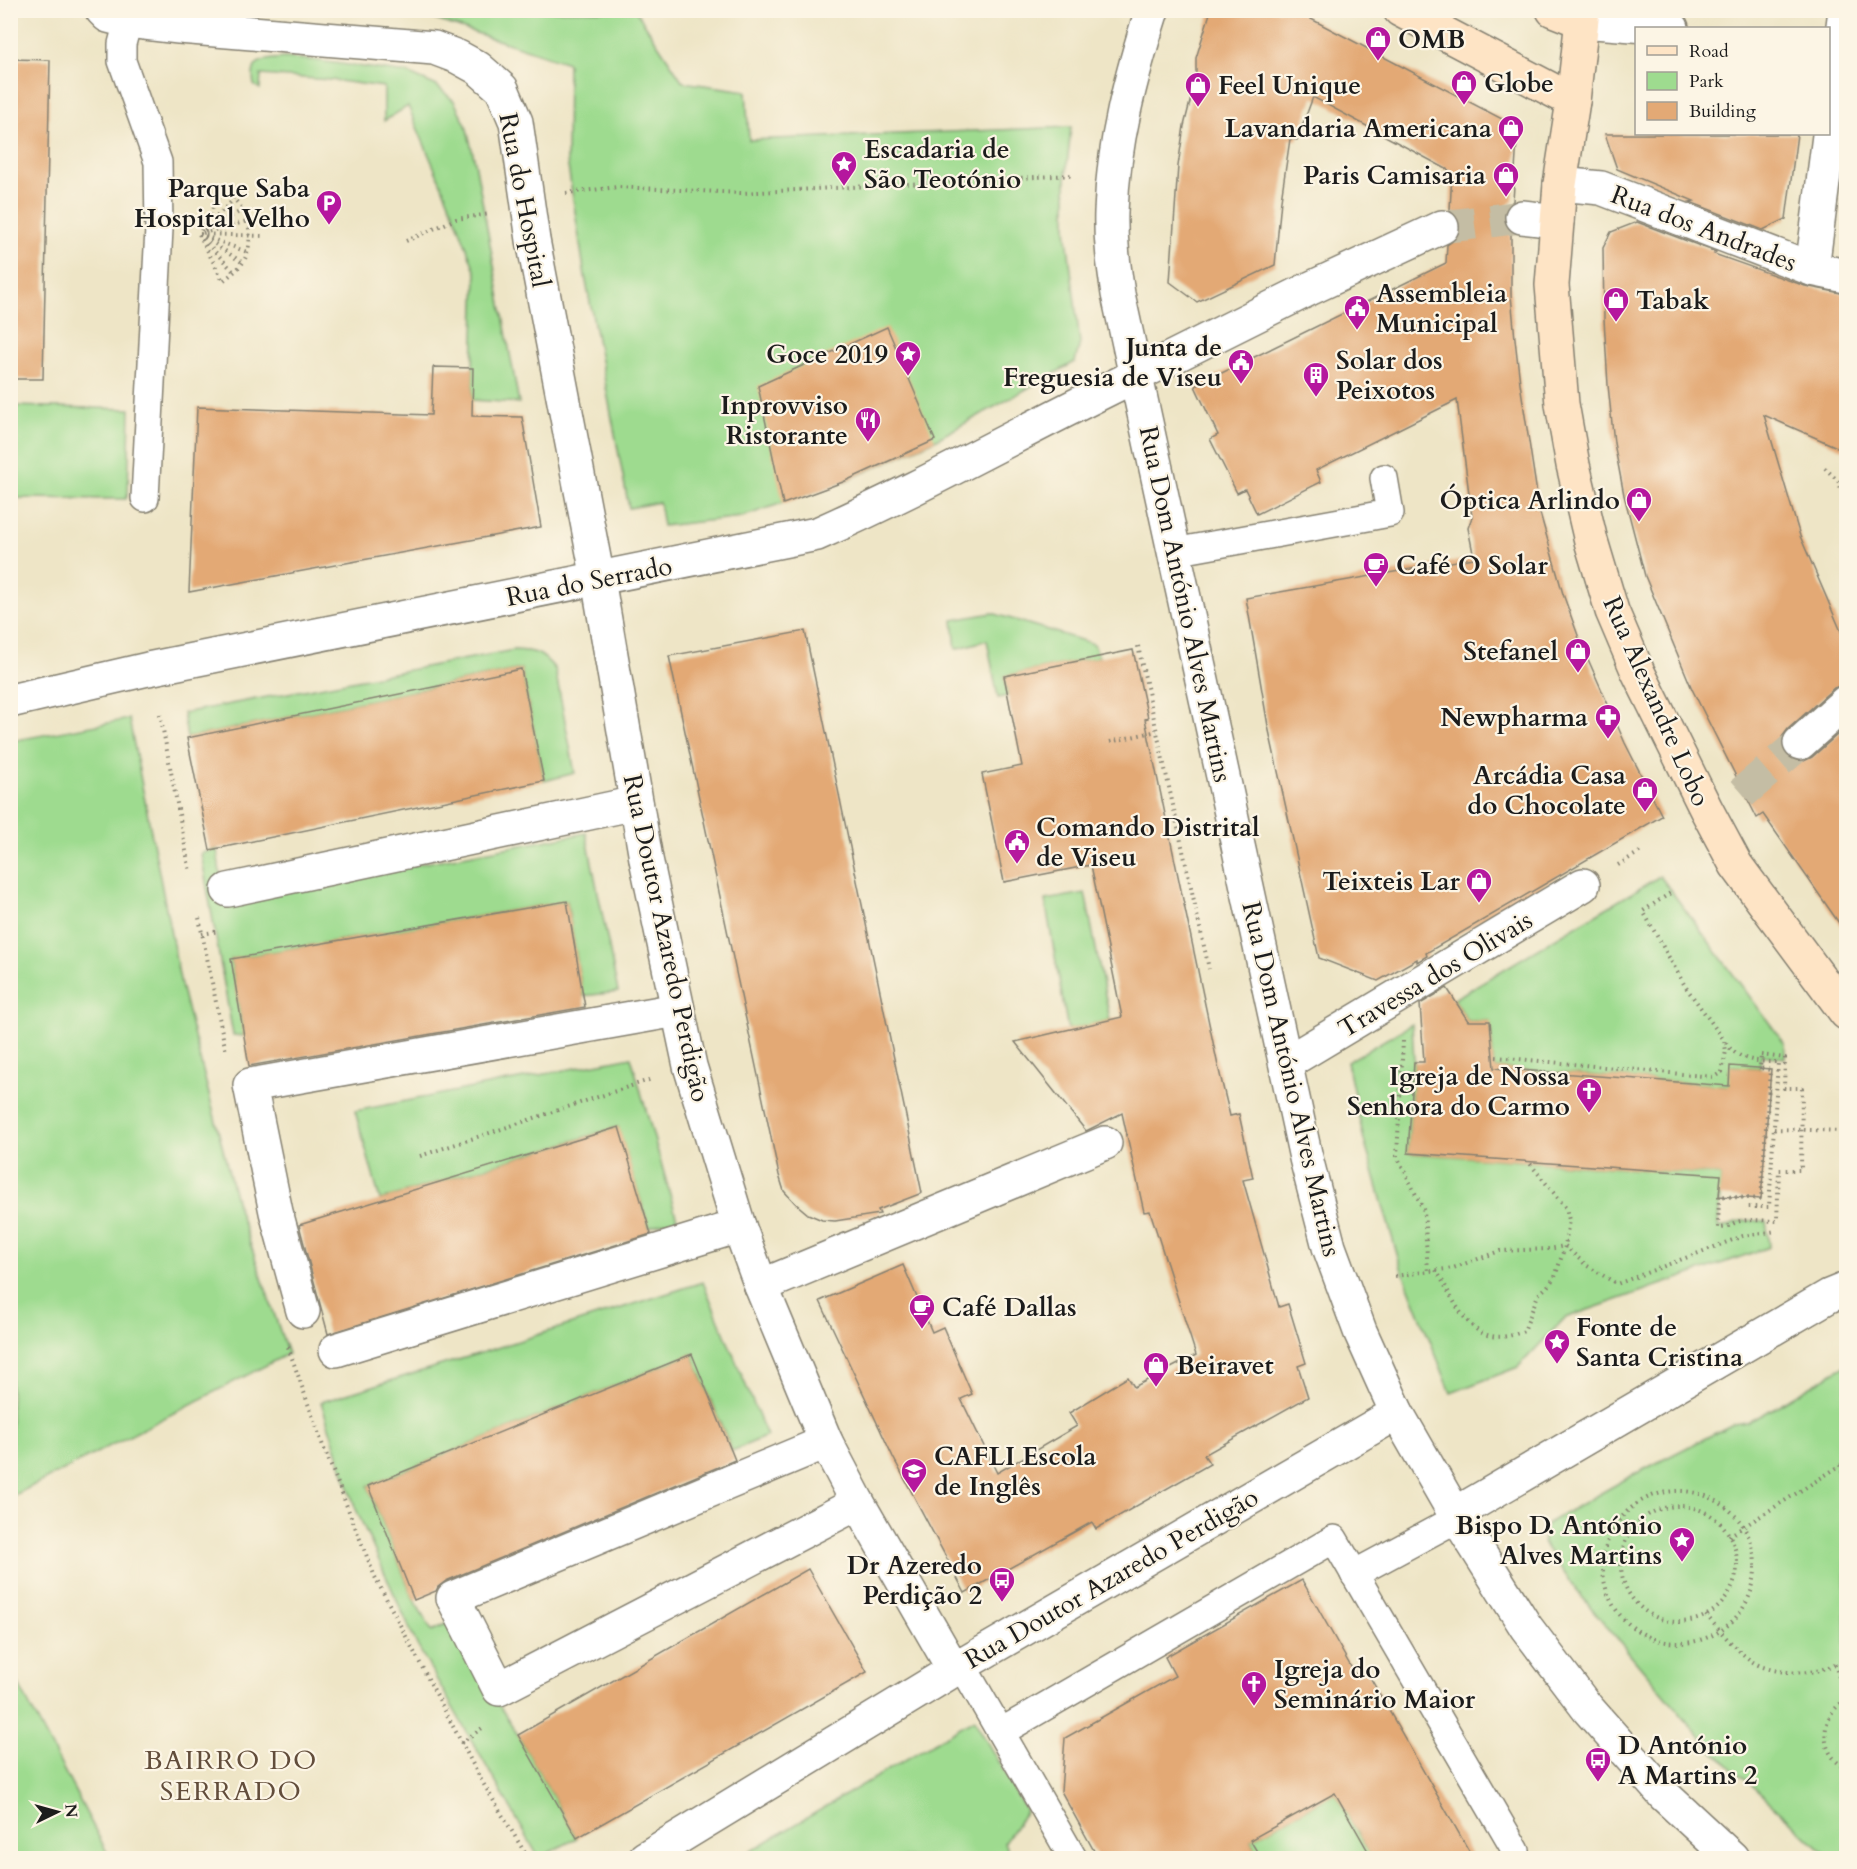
<svg xmlns="http://www.w3.org/2000/svg" width="1857" height="1869" font-family="Cardo,serif">
  <style>
    .green { fill: #9edb8f; stroke: #5d7c56; stroke-width: 1.5 }
    .building { fill: #e3a975 }
    .lines { fill: none; stroke-linecap: round; stroke-linejoin: round }
    .pedestrian-tunnel { stroke: #c4bda4; stroke-width: 33; stroke-dasharray: 33 16; stroke-linecap: butt }
    .minor-tunnel { stroke: #c4bda4; stroke-width: 33; stroke-dasharray: 33 16; stroke-linecap: butt }
    .service-casing { stroke: #858071; stroke-width: 30 }
    .pedestrian-casing { stroke: #858071; stroke-width: 36 }
    .minor-casing { stroke: #858071; stroke-width: 36 }
    .tertiary-casing { stroke: #858071; stroke-width: 36 }
    .secondary-casing { stroke: #858071; stroke-width: 36 }
    .path { stroke: #858071; stroke-width: 4; stroke-dasharray: 1.5 4.5; stroke-linecap: butt }
    .service { stroke: #fff; stroke-width: 27 }
    .pedestrian { stroke: #fff; stroke-width: 33 }
    .minor { stroke: #fff; stroke-width: 33 }
    .tertiary { stroke: #fff; stroke-width: 33 }
    .secondary { stroke: #fee4c5; stroke-width: 33 }
    .labels { text-anchor: middle; stroke-width: 4.5; stroke-linejoin: round; paint-order: stroke }
    .poi-label { font-size: 26px; font-weight: bold; fill: #1c1c1c; stroke: #fcf5e5; text-anchor: start }
    .street-label { font-size: 26px; fill: #1c1c1c; stroke: #fcf5e5 }
    .neighbourhood-label { font-size: 27px; letter-spacing: 1.5px; fill: #624d3b; stroke: #fcf5e5 }
  </style>
  <rect width="100%" height="100%" fill="#fcf5e5"/>
  <filter id="ink" filterUnits="userSpaceOnUse"><feTurbulence type="fractalNoise" baseFrequency=".0167" numOctaves="2"/><feDisplacementMap in="SourceGraphic" scale="12" xChannelSelector="R" yChannelSelector="G"/><feConvolveMatrix kernelMatrix="1 2 1 2 8 2 1 2 1" color-interpolation-filters="sRGB"/></filter>
  <filter id="wash" filterUnits="userSpaceOnUse"><feTurbulence type="fractalNoise" baseFrequency=".008" numOctaves="4" result="noise"/><feDisplacementMap in="SourceGraphic" scale="24" xChannelSelector="R" yChannelSelector="G"/><feGaussianBlur stdDeviation="1.35" result="paint"/><feColorMatrix in="noise" values="0 0 0 0 0 0 0 0 0 0 0 0 0 0 0 0 0 1.4 0 .05"/><feComposite in="paint" operator="in"/></filter>
  <g filter="url(#wash)">
    <rect width="100%" height="100%" fill="#eee5c6"/>
    <g class="green">
      <path d="M409,11H636L683,82L746,91L749,140L1071,127L1066,176V229L1080,343L1075,362L935,440L843,482L742,517L663,526L659,502L629,508L585,276L567,160L568,63Z"/>
      <path d="M285,58L312,60L407,73L437,86L454,101L466,125L475,162L519,403L472,400L476,273L456,219L408,106L384,121V87L331,80L261,75L260,89L254,85C249,58 264,60 285,58Z"/>
      <path d="M11,406L130,409L128,493L126,499L11,498Z"/>
      <path d="M992,613L1094,644L1099,657L1004,676L1008,696L998,698L987,640L956,649L953,620Z"/>
      <path d="M514,650C536,651 541,652 555,669L575,773L544,781L521,669L187,738L183,713Z"/>
      <path d="M129,719L181,985L238,1208L288,1354L11,1497V741Z"/>
      <path d="M586,833L618,992L583,996L567,901L231,959L244,1036L233,1035L201,853L217,849L223,897L328,881Z"/>
      <path d="M1660,876L1785,1044V1058L1761,1055L1760,1068L1731,1066L1729,1086L1494,1068L1490,1021H1468L1454,999Z"/>
      <path d="M1085,893L1110,1020L1068,1030L1045,900Z"/>
      <path d="M1412,1024L1414,1062L1408,1153L1721,1175L1718,1227C1729,1228 1727,1226 1736,1222C1745,1219 1757,1221 1766,1221L1769,1247L1565,1318L1518,1367L1451,1393L1401,1268L1364,1140L1347,1062Z"/>
      <path d="M631,1057L677,1219L649,1227L618,1127L380,1200L355,1111Z"/>
      <path d="M703,1282L767,1436L732,1451L692,1354L368,1486L414,1600L432,1631L454,1620L483,1680L518,1735L577,1838L539,1858L417,1645L355,1507L321,1402L484,1352Z"/>
      <path d="M1846,1365V1858H1831L1705,1743L1577,1591L1543,1543V1532L1548,1523L1631,1476L1733,1424L1747,1422L1762,1415Z"/>
      <path d="M11,1670L110,1858H11Z"/>
      <path d="M974,1719L1026,1811L1004,1843L1012,1858H739Z"/>
      <path d="M1335,1793L1372,1858H1261L1250,1840Z"/>
    </g>
    <g id="blocks">
      <g class="building">
        <path d="M1211,10H1294L1504,120L1517,140L1513,201L1507,206L1503,215L1505,225L1511,232V295L1515,339L1520,383L1540,513L1563,594L1580,641L1625,743L1662,816L1426,953L1427,956L1417,962V959L1378,981L1319,958L1268,726L1246,598L1474,558L1468,528L1472,517L1457,400L1316,470L1321,482L1257,514L1245,489L1237,493L1210,439L1218,435L1195,386L1446,263L1447,245L1457,238L1461,228L1459,219L1450,210L1452,172L1313,97L1297,140L1290,139L1281,200L1275,265L1197,302L1170,282L1178,166L1184,126L1196,78V58Z"/>
        <path d="M10,59L50,60L43,379H10Z"/>
        <path d="M1605,134H1797L1786,219L1763,230L1690,202L1694,201L1617,169Z"/>
        <path d="M1637,222L1716,252L1714,254L1805,286L1846,294V451L1764,415L1800,536L1846,643V684L1834,688L1788,729L1782,737V746L1786,755L1794,761H1804L1812,757L1846,727V933L1763,814L1757,818L1692,689L1645,576L1624,495L1614,443L1608,385L1604,319L1603,248L1611,232Z"/>
        <path d="M887,327L935,440L843,482L783,504L758,386Z"/>
        <path d="M433,367L473,368L472,416L522,417L541,527L189,592L197,407L431,415Z"/>
        <path d="M805,631L922,1193L878,1210L880,1214L835,1221L822,1220L808,1214L795,1203L784,1191L779,1175L669,656Z"/>
        <path d="M1133,650L1148,718L1145,719L1218,1066L1230,1116L1239,1114L1253,1178L1243,1180L1279,1307L1288,1304L1306,1363L1298,1366L1308,1397L1204,1455L1210,1464L1096,1529L1092,1522L965,1593L893,1457L820,1301L903,1265L932,1332L943,1327L972,1394L961,1399L997,1473L1077,1426L1069,1413L1128,1377L1134,1387L1196,1355L1150,1211L1144,1212L1122,1113L1086,1131L1015,1042L1122,1017L1091,865L1004,882L982,774L1022,766L1004,676Z"/>
        <path d="M521,669L544,781L210,850L187,738Z"/>
        <path d="M567,901L585,1007L249,1066L231,959Z"/>
        <path d="M1447,988L1468,1021H1490L1494,1068L1729,1086L1730,1066L1771,1069L1761,1199L1719,1196L1721,1175L1408,1153L1414,1062H1424L1420,1004Z"/>
        <path d="M619,1127L651,1234L328,1334L299,1225Z"/>
        <path d="M692,1354L735,1460L446,1581L438,1587L436,1591L414,1600L368,1486Z"/>
        <path d="M808,1569L867,1672L577,1838L518,1735Z"/>
        <path d="M1302,1580L1355,1674L1367,1672L1473,1858H1372L1335,1793L1250,1840L1261,1858H1098L1061,1791L1065,1738L1175,1676L1165,1657Z"/>
      </g>
    </g>
  </g>
  <g filter="url(#ink)">
    <use href="#blocks" fill-opacity="0" stroke="#858071" stroke-width="1.5"/>
    <g class="lines">
      <path class="pedestrian-tunnel" d="M1742,793L1800,743"/>
      <path class="minor-tunnel" d="M1442,227L1522,217"/>
      <g class="service-casing">
        <g id="service">
          <path d="M128,21L122,44V61L158,162L159,229L145,498"/>
          <path d="M1174,552L1390,513L1384,478"/>
          <path d="M1354,1574L1458,1518"/>
          <path d="M962,1665L1073,1858"/>
          <path d="M1001,1732L1334,1539L1516,1851"/>
        </g>
      </g>
      <g class="pedestrian-casing">
        <g id="pedestrian">
          <path d="M1812,269L1845,10"/>
          <path d="M1800,743L1846,702"/>
        </g>
      </g>
      <g class="minor-casing">
        <g id="minor">
          <path d="M102,10L108,16L128,21L179,27L434,48L458,57L478,68L502,89L516,122L533,240L598,579L646,859L690,1066L739,1226L761,1286L826,1442L858,1503L954,1670"/>
          <path d="M1581,21L1672,28"/>
          <path d="M1828,44L1846,45"/>
          <path d="M1560,184L1601,188L1812,269L1846,276"/>
          <path d="M1522,217L1557,221"/>
          <path d="M1137,375L1311,288L1442,227"/>
          <path d="M228,890L636,803"/>
          <path d="M1286,1063L1583,885"/>
          <path d="M761,1286L1105,1143"/>
          <path d="M303,1311L276,1212L250,1085L677,1010"/>
          <path d="M336,1350L739,1226"/>
          <path d="M826,1442L453,1598L499,1689L858,1503"/>
          <path d="M1455,1514L1829,1296L1846,1289"/>
        </g>
      </g>
      <g class="tertiary-casing">
        <g id="tertiary">
          <path d="M1152,10C1131,76 1113,143 1111,212C1110,240 1114,267 1118,294L1306,1158L1329,1247L1360,1331L1397,1413L1455,1514L1526,1627L1588,1709L1665,1796L1732,1858"/>
          <path d="M10,701L148,669L817,534C926,486 1029,427 1137,375"/>
          <path d="M645,1858L962,1665L1397,1413"/>
        </g>
      </g>
      <g class="secondary-casing">
        <g id="secondary">
          <path d="M1400,10L1573,101"/>
          <path d="M1553,10L1581,21"/>
          <path d="M1583,10L1573,101L1560,184L1552,285L1562,404L1573,465L1591,541L1612,611L1638,672L1706,809L1736,865L1846,1013"/>
        </g>
      </g>
      <g class="path">
        <path d="M223,189C230,196 238,202 243,210C252,224 252,252 241,265C236,271 229,276 223,281L199,234Z"/>
        <path d="M566,193L618,187L741,193L1073,175"/>
        <path d="M204,229L234,199"/>
        <path d="M205,231L243,210"/>
        <path d="M203,233L248,221"/>
        <path d="M200,234L264,236"/>
        <path d="M200,234L243,263"/>
        <path d="M205,236L247,252"/>
        <path d="M203,239L234,272"/>
        <path d="M406,241L456,219L490,214"/>
        <path d="M1825,468L1839,482L1846,506"/>
        <path d="M1138,646L1209,969"/>
        <path d="M160,714L190,872"/>
        <path d="M1110,742L1157,731"/>
        <path d="M1618,865L1643,850"/>
        <path d="M199,918L226,1052"/>
        <path d="M202,934L219,931"/>
        <path d="M1403,1041L1397,1156L1424,1211L1428,1271"/>
        <path d="M1726,1043C1738,1061 1758,1062 1778,1062L1769,1207H1746"/>
        <path d="M1761,1055L1785,1058L1784,1088H1802L1801,1170H1779L1777,1221C1765,1221 1753,1219 1741,1221C1730,1223 1731,1228 1718,1228L1719,1196L1761,1199L1770,1070L1760,1068Z"/>
        <path d="M1496,1057L1714,1077L1722,1072L1726,1051L1724,1040L1685,986L1643,911L1672,892"/>
        <path d="M1774,1129L1846,1131"/>
        <path d="M420,1156L652,1079"/>
        <path d="M1436,1270C1459,1307 1471,1353 1524,1331L1538,1295L1547,1287L1555,1277L1565,1246L1569,1220L1566,1208L1528,1161"/>
        <path d="M1395,1276L1453,1268L1500,1251L1549,1249L1565,1246L1586,1265L1617,1284L1743,1236L1777,1231"/>
        <path d="M1584,1329L1596,1318"/>
        <path d="M288,1347L323,1446L375,1577L480,1778L528,1858"/>
        <path d="M1840,1465L1846,1483"/>
        <circle cx="1679" cy="1567" r="76"/>
        <circle cx="1679" cy="1564" r="58"/>
        <path d="M1729,1536L1846,1462"/>
        <path d="M1706,1615C1720,1631 1735,1649 1753,1662C1769,1673 1807,1676 1825,1668C1833,1666 1840,1661 1846,1658"/>
        <path d="M1835,1664L1846,1700"/>
        <path d="M1846,1700C1819,1715 1818,1754 1846,1768"/>
        <path d="M461,1743L485,1726"/>
      </g>
      <use href="#service" class="service"/>
      <use href="#pedestrian" class="pedestrian"/>
      <use href="#minor" class="minor"/>
      <use href="#tertiary" class="tertiary"/>
      <use href="#secondary" class="secondary"/>
    </g>
  </g>
  <defs>
    <g id="shop-pin" transform="scale(1.35)"><path d="M0 17L-7.5 6A9.5 9.5 0 1 1 7.5 6Z" fill="#b5179e" stroke="#fcf5e5"/><path d="M-5-2.5h2.3a2.7 3.5 0 0 1 5.4 0H5L5.5 6h-11ZM-1.5-2.5h3a1.5 2.3 0 0 0-3 0Z" fill="#fff"/></g>
    <g id="sight-pin" transform="scale(1.35)"><path d="M0 17L-7.5 6A9.5 9.5 0 1 1 7.5 6Z" fill="#b5179e" stroke="#fcf5e5"/><path d="M0-6L1.8-2.2L6-1.7L2.9 1.2L3.7 5.4L0 3.3L-3.7 5.4L-2.9 1.2L-6-1.7L-1.8-2.2Z" fill="#fff"/></g>
    <g id="parking-pin" transform="scale(1.35)"><path d="M0 17L-7.5 6A9.5 9.5 0 1 1 7.5 6Z" fill="#b5179e" stroke="#fcf5e5"/><path d="M-3.5-5.5H1a3.5 3.5 0 0 1 0 7H-1V5.5H-3.5ZM-1-3.4V-.6H.8a1.4 1.4 0 0 0 0-2.8Z" fill="#fff"/></g>
    <g id="civic-pin" transform="scale(1.35)"><path d="M0 17L-7.5 6A9.5 9.5 0 1 1 7.5 6Z" fill="#b5179e" stroke="#fcf5e5"/><path d="M-.6-6.5H3V-4.5H.6V-3L4-1V1h2V6H-6V1h2V-1L-.6-3ZM-1.2 2.5V6h2.4V2.5Z" fill="#fff"/></g>
    <g id="building-pin" transform="scale(1.35)"><path d="M0 17L-7.5 6A9.5 9.5 0 1 1 7.5 6Z" fill="#b5179e" stroke="#fcf5e5"/><path d="M-4-6H4V6H1V3H-1V6H-4ZM-2.5-4.3h1.7v1.8h-1.7ZM.8-4.3h1.7v1.8H.8ZM-2.5-1h1.7V.8h-1.7ZM.8-1h1.7V.8H.8Z" fill="#fff"/></g>
    <g id="restaurant-pin" transform="scale(1.35)"><path d="M0 17L-7.5 6A9.5 9.5 0 1 1 7.5 6Z" fill="#b5179e" stroke="#fcf5e5"/><path d="M-5-6h1v4h1v-4h1v4h1v-4h1v5L-1.5 .5V6h-2V.5L-5-1ZM5-6V6H3V1.5H1.5Q1.5-4 5-6Z" fill="#fff"/></g>
    <g id="cafe-pin" transform="scale(1.35)"><path d="M0 17L-7.5 6A9.5 9.5 0 1 1 7.5 6Z" fill="#b5179e" stroke="#fcf5e5"/><path d="M-5.5-4.5H6V0H3Q3 3.5 0 3.5H-2.5Q-5.5 3.5-5.5 0ZM3-3.2v2h1.7v-2ZM-6 4.5H4V6H-6Z" fill="#fff"/></g>
    <g id="pharmacy-pin" transform="scale(1.35)"><path d="M0 17L-7.5 6A9.5 9.5 0 1 1 7.5 6Z" fill="#b5179e" stroke="#fcf5e5"/><path d="M-2-6h4v4h4v4h-4v4h-4v-4h-4v-4h4Z" fill="#fff"/></g>
    <g id="church-pin" transform="scale(1.35)"><path d="M0 17L-7.5 6A9.5 9.5 0 1 1 7.5 6Z" fill="#b5179e" stroke="#fcf5e5"/><path d="M-1.2-6h2.4v3.5h3.3v2.4h-3.3V6h-2.4V-.1h-3.3v-2.4h3.3Z" fill="#fff"/></g>
    <g id="school-pin" transform="scale(1.35)"><path d="M0 17L-7.5 6A9.5 9.5 0 1 1 7.5 6Z" fill="#b5179e" stroke="#fcf5e5"/><path d="M0-5L7-2L0 1L-7-2ZM-4 1L0 2.5L4 1V4Q0 6-4 4Z" fill="#fff"/></g>
    <g id="bus-pin" transform="scale(1.35)"><path d="M0 17L-7.5 6A9.5 9.5 0 1 1 7.5 6Z" fill="#b5179e" stroke="#fcf5e5"/><path d="M-5-6H5V4H4V6H2V4H-2V6H-4V4H-5ZM-3.5-4V0h7V-4ZM-3.5 1.2v1.5H-2V1.2ZM2 1.2v1.5H3.5V1.2Z" fill="#fff"/></g>
  </defs>
  <g fill-rule="evenodd">
    <use href="#shop-pin" x="1378" y="39"/>
    <use href="#shop-pin" x="1464" y="83"/>
    <use href="#shop-pin" x="1198" y="85"/>
    <use href="#shop-pin" x="1511" y="128"/>
    <use href="#sight-pin" x="844" y="164"/>
    <use href="#shop-pin" x="1506" y="175"/>
    <use href="#parking-pin" x="329" y="203"/>
    <use href="#shop-pin" x="1616" y="300"/>
    <use href="#civic-pin" x="1357" y="308"/>
    <use href="#sight-pin" x="908" y="354"/>
    <use href="#civic-pin" x="1241" y="362"/>
    <use href="#building-pin" x="1316" y="375"/>
    <use href="#restaurant-pin" x="868" y="420"/>
    <use href="#shop-pin" x="1639" y="500"/>
    <use href="#cafe-pin" x="1376" y="565"/>
    <use href="#shop-pin" x="1578" y="651"/>
    <use href="#pharmacy-pin" x="1608" y="717"/>
    <use href="#shop-pin" x="1645" y="790"/>
    <use href="#civic-pin" x="1017" y="842"/>
    <use href="#shop-pin" x="1479" y="881"/>
    <use href="#church-pin" x="1589" y="1091"/>
    <use href="#cafe-pin" x="922" y="1307"/>
    <use href="#sight-pin" x="1557" y="1342"/>
    <use href="#shop-pin" x="1156" y="1365"/>
    <use href="#school-pin" x="914" y="1471"/>
    <use href="#sight-pin" x="1682" y="1540"/>
    <use href="#bus-pin" x="1002" y="1580"/>
    <use href="#church-pin" x="1254" y="1684"/>
    <use href="#bus-pin" x="1598" y="1760"/>
  </g>
  <g class="labels">
    <g class="poi-label">
      <text x="1398" y="48">OMB</text>
      <text x="1484" y="92">Globe</text>
      <text x="1218" y="94">Feel Unique</text>
      <text x="1492" y="137" text-anchor="end">Lavandaria Americana</text>
      <text x="864" y="158">Escadaria de<tspan x="864" dy="30">São Teotónio</tspan></text>
      <text x="1486" y="184" text-anchor="end">Paris Camisaria</text>
      <text x="310" y="197" text-anchor="end">Parque Saba<tspan x="310" dy="30">Hospital Velho</tspan></text>
      <text x="1376" y="302">Assembleia<tspan x="1376" dy="30">Municipal</tspan></text>
      <text x="1636" y="309">Tabak</text>
      <text x="1222" y="356" text-anchor="end">Junta de<tspan x="1222" dy="30">Freguesia de Viseu</tspan></text>
      <text x="888" y="363" text-anchor="end">Goce 2019</text>
      <text x="1336" y="369">Solar dos<tspan x="1336" dy="30">Peixotos</tspan></text>
      <text x="848" y="414" text-anchor="end">Inprovviso<tspan x="848" dy="30">Ristorante</tspan></text>
      <text x="1620" y="509" text-anchor="end">Óptica Arlindo</text>
      <text x="1396" y="574">Café O Solar</text>
      <text x="1558" y="660" text-anchor="end">Stefanel</text>
      <text x="1588" y="726" text-anchor="end">Newpharma</text>
      <text x="1626" y="784" text-anchor="end">Arcádia Casa<tspan x="1626" dy="30">do Chocolate</tspan></text>
      <text x="1036" y="836">Comando Distrital<tspan x="1036" dy="30">de Viseu</tspan></text>
      <text x="1460" y="890" text-anchor="end">Teixteis Lar</text>
      <text x="1570" y="1085" text-anchor="end">Igreja de Nossa<tspan x="1570" dy="30">Senhora do Carmo</tspan></text>
      <text x="942" y="1316">Café Dallas</text>
      <text x="1576" y="1336">Fonte de<tspan x="1576" dy="30">Santa Cristina</tspan></text>
      <text x="1176" y="1374">Beiravet</text>
      <text x="934" y="1465">CAFLI Escola<tspan x="934" dy="30">de Inglês</tspan></text>
      <text x="1662" y="1534" text-anchor="end">Bispo D. António<tspan x="1662" dy="30">Alves Martins</tspan></text>
      <text x="982" y="1574" text-anchor="end">Dr Azeredo<tspan x="982" dy="30">Perdição 2</tspan></text>
      <text x="1274" y="1678">Igreja do<tspan x="1274" dy="30">Seminário Maior</tspan></text>
      <text x="1618" y="1754">D António<tspan x="1618" dy="30">A Martins 2</tspan></text>
    </g>
    <g class="street-label">
      <text transform="translate(525 200) rotate(79)" y="9">Rua do Hospital</text>
      <text transform="translate(1704 228) rotate(21)" y="9">Rua dos Andrades</text>
      <text transform="translate(589 581) rotate(-11)" y="9">Rua do Serrado</text>
      <text transform="translate(1186 604) rotate(78)" y="9">Rua Dom António Alves Martins</text>
      <text transform="translate(1657 701) rotate(66)" y="9">Rua Alexandre Lobo</text>
      <text transform="translate(667 938) rotate(78)" y="9">Rua Doutor Azaredo Perdigão</text>
      <text transform="translate(1435 974) rotate(-31)" y="9">Travessa dos Olivais</text>
      <text transform="translate(1292 1079) rotate(77)" y="9">Rua Dom António Alves Martins</text>
      <text transform="translate(1111 1578) rotate(-30)" y="9">Rua Doutor Azaredo Perdigão</text>
    </g>
    <g class="neighbourhood-label">
      <text x="231" y="1769">BAIRRO DO<tspan x="231" dy="31">SERRADO</tspan></text>
    </g>
  </g>
  <rect width="1857" height="1869" fill="none" stroke="#fcf5e5" stroke-width="36"/>
  <rect x="1635" y="27" width="195" height="108" fill="#fcf5e5" stroke="#a29e95" stroke-width="1.5"/>
  <rect x="1647" y="46" width="30" height="9" fill="#fee4c5" stroke="#a29e95" stroke-width="1.5"/>
  <text x="1689" y="57" font-size="18" fill="#1c1c1c">Road</text>
  <rect x="1647" y="72" width="30" height="18" fill="#9edb8f" stroke="#a29e95" stroke-width="1.5"/>
  <text x="1689" y="87" font-size="18" fill="#1c1c1c">Park</text>
  <rect x="1647" y="102" width="30" height="18" fill="#e3a975" stroke="#a29e95" stroke-width="1.5"/>
  <text x="1689" y="117" font-size="18" fill="#1c1c1c">Building</text>
  <g transform="translate(57 1812) rotate(85)" stroke="#fcf5e5" stroke-width="4.5" paint-order="stroke">
  <path d="M0-4.5L10 22L0 15L-10 22Z" fill="#1c1c1c"/>
  <text y="-9" font-size="16" font-weight="bold" text-anchor="middle" fill="#1c1c1c">N</text>
  </g>
</svg>
